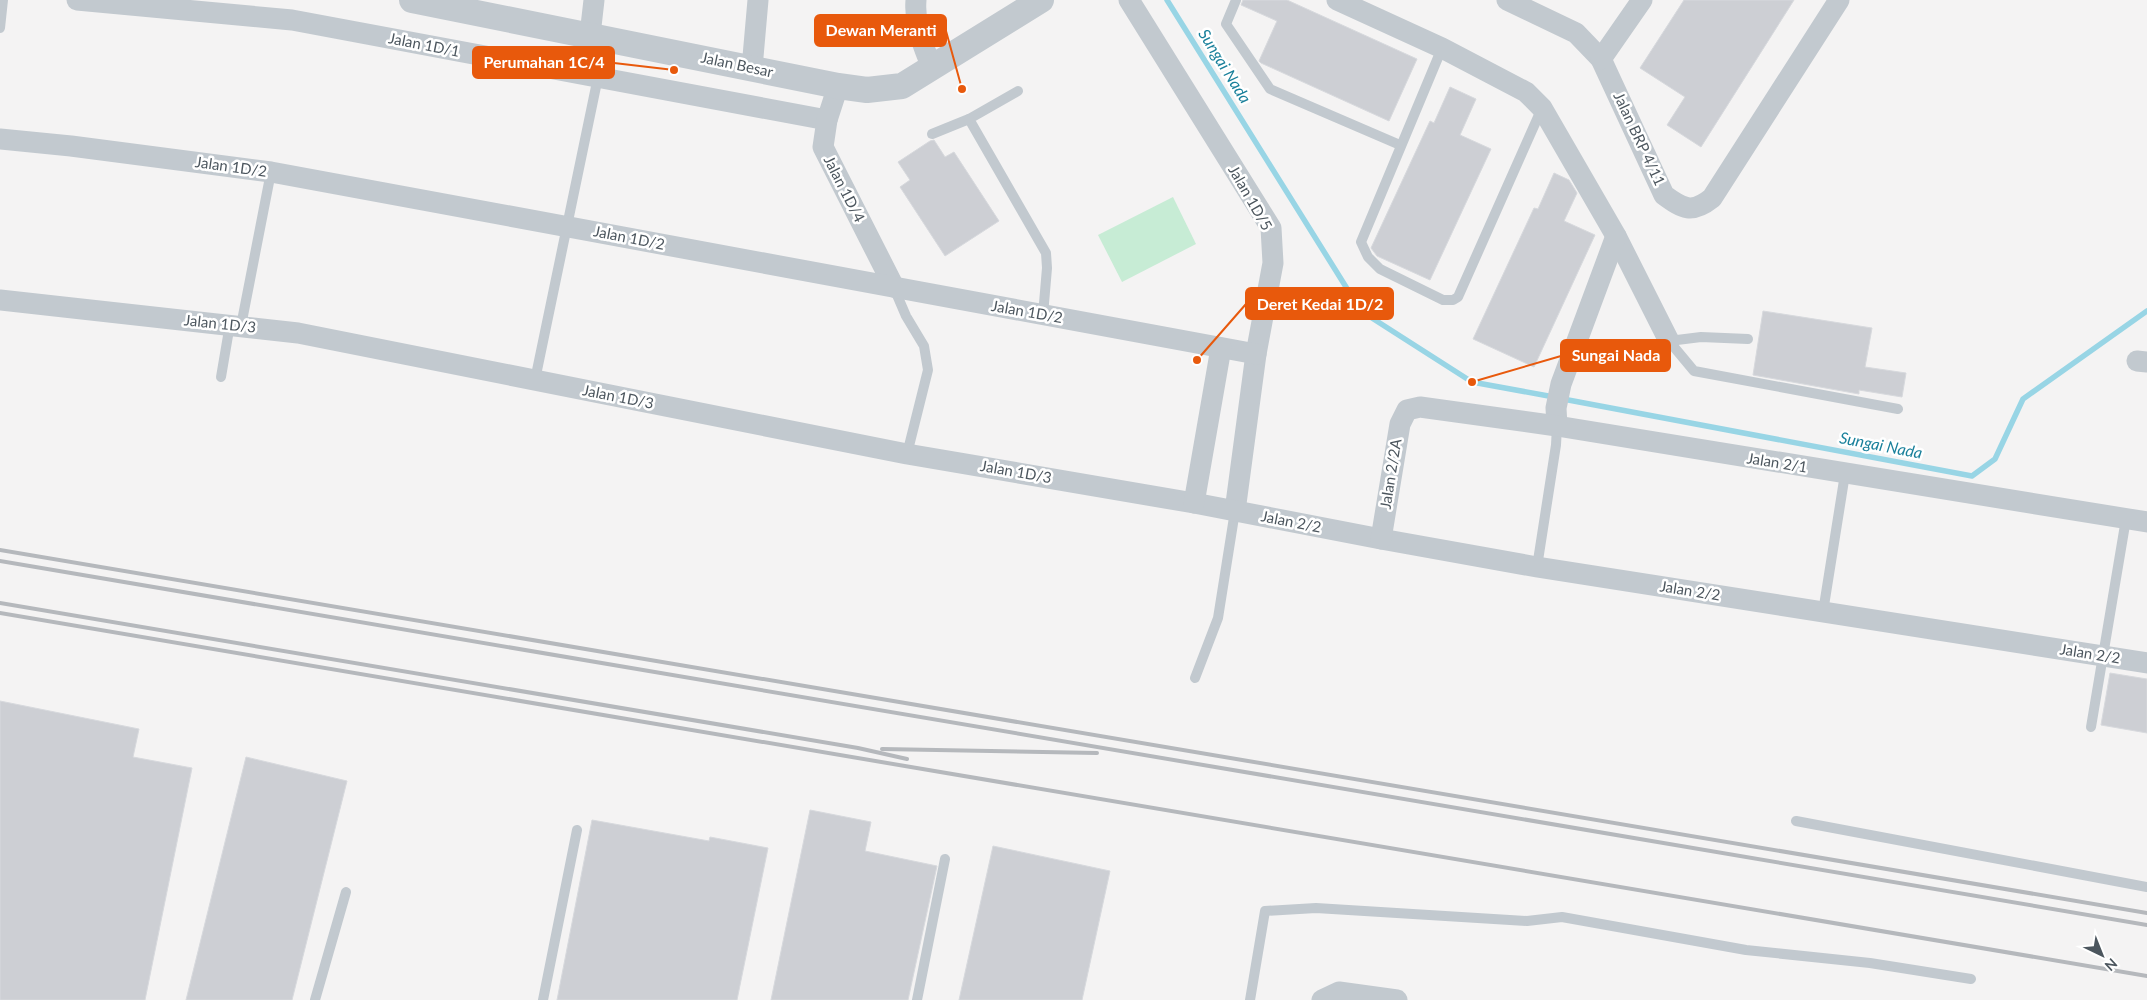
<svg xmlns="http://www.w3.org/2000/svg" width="2147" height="1000" font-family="Lato,sans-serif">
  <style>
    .pitch { fill: #c7ecd5 }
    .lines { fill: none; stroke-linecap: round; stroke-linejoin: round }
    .stream { stroke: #98d5e5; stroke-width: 5.5 }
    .building { fill: #cdcfd4; stroke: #d7d9dd }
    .service { stroke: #c2c9cf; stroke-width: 10 }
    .minor { stroke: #c2c9cf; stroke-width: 21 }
    .tertiary { stroke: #c2c9cf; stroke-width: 26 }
    .rail { stroke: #b5b8bc; stroke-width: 4 }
    .labels { text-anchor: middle; stroke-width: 5; stroke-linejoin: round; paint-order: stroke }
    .street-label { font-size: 15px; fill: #4c565e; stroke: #fff }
    .water-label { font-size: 16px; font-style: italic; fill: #1a809b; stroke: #fff }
    .leader { fill: none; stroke: #e8590c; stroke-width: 2 }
    .callout-dot { fill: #e8590c; stroke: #fff; stroke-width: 2 }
    .callout { fill: #e8590c; stroke: #e8590c; stroke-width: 2 }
    .callout-label { font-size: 16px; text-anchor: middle; font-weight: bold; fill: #fff }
  </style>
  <rect width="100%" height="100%" fill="#f4f3f3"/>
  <path class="pitch" d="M1173,197L1196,244L1122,282L1098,235Z"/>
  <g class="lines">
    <g class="stream">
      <path d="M1167,0L1361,311L1472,382L1554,397"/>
      <path d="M1563,399L1972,476L1995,459L2023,399L2147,311"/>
    </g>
  </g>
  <g class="building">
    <path d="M1243,0H1287L1417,59L1389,121L1261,63L1259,61L1277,21L1241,5Z"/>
    <path d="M1684,0H1794L1701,147L1667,125L1685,97L1640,68Z"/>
    <path d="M1450,87L1476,99L1460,135L1491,149L1430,280L1377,256L1371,248L1430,121L1434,123Z"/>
    <path d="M934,140L945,157L954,152L999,221L945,256L900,187L910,180L898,162L930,141Z"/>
    <path d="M1554,173L1569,180L1577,193L1564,221L1595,235L1534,367L1473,339L1534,208L1538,209Z"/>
    <path d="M1763,311L1872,328L1865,367L1906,373L1902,397L1859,390V394L1753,375Z"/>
    <path d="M2110,673L2147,679V733L2101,725Z"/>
    <path d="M0,701L139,729L133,757L192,768L145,1000H0Z"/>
    <path d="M246,757L347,781L292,1000H186Z"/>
    <path d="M810,810L871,822L865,851L937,866L908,1000H771Z"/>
    <path d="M592,820L709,841L710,837L768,848L737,1000H557Z"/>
    <path d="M993,846L1110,871L1082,1000H959Z"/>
  </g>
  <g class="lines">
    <g class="service">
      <path d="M1236,0L1226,24L1270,89L1400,145"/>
      <path d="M0,28L3,0"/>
      <path d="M1442,48L1361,242L1368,257L1380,269L1443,300H1453L1458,297L1542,108"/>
      <path d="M1018,91L969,119L1046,253L1047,268L1043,315"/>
      <path d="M932,134L969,119"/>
      <path d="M894,288L906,316L924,346L928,370L907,454"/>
      <path d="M241,326L271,172"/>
      <path d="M1669,341L1694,371L1898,409"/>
      <path d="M1669,341L1701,337L1748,339"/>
      <path d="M221,377L230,324"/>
      <path d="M535,380L598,77"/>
      <path d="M1537,567L1556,445L1557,426"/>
      <path d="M1823,612L1845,474"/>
      <path d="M1195,678L1218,618L1235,511"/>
      <path d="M2091,727L2126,519"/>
      <path d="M1796,821L2147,887"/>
      <path d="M315,1000L346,892"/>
      <path d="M543,1000L577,830"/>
      <path d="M917,1000L945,859"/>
      <path d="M1250,1000L1265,911L1316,908L1527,921L1562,917L1746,950L1870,963L1971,979"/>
    </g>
    <g class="minor">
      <path d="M77,0L292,20L827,120"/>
      <path d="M916,0C914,26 923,45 932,68"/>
      <path d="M1129,0L1271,228L1273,263L1256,354L1235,511"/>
      <path d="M1337,0L1442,48L1526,92L1542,108L1616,236L1669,341"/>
      <path d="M1507,0L1576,33L1601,59L1664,195C1683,209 1692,214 1712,198L1839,0"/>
      <path d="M590,35L594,0"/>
      <path d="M1601,59L1642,0"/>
      <path d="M752,68L758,0"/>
      <path d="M838,86L827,120L823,147L894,287"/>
      <path d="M0,139L71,146L271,172L1256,354"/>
      <path d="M0,300L298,333L907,454L1194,503L1381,539L1537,567L2147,663"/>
      <path d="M2137,361L2147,362"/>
      <path d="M1557,426L1556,408L1561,384L1616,236"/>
      <path d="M1194,503L1221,348"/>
      <path d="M1381,539L1400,424L1407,410L1420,407L1557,426L2147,522"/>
      <path d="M1322,1000L1339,992L1397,1000"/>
    </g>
    <path class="tertiary" d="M412,0L838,86L867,90L902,86L1041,0"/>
    <g class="rail">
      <path d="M0,550L2147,913"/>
      <path d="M0,561L2147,925"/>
      <path d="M0,603L858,748L907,759"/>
      <path d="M0,613L2147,976"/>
      <path d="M882,749L1097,753"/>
    </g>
  </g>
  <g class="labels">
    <g class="street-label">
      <text transform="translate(424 45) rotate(11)" y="5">Jalan 1D/1</text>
      <text transform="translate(737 65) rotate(12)" y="5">Jalan Besar</text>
      <text transform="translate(1639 139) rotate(65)" y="5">Jalan BRP 4/11</text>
      <text transform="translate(231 167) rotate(8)" y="5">Jalan 1D/2</text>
      <text transform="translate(844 189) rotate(63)" y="5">Jalan 1D/4</text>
      <text transform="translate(1250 198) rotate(60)" y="5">Jalan 1D/5</text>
      <text transform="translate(629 238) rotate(11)" y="5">Jalan 1D/2</text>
      <text transform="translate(1027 312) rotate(10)" y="5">Jalan 1D/2</text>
      <text transform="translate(220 324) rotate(6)" y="5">Jalan 1D/3</text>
      <text transform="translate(618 397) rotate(11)" y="5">Jalan 1D/3</text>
      <text transform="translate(1777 463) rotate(9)" y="5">Jalan 2/1</text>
      <text transform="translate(1016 472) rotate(10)" y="5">Jalan 1D/3</text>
      <text transform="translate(1391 474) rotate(-81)" y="5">Jalan 2/2A</text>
      <text transform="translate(1291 522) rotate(11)" y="5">Jalan 2/2</text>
      <text transform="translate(1690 591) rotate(9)" y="5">Jalan 2/2</text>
      <text transform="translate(2090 654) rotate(9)" y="5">Jalan 2/2</text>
    </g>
    <g class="water-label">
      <text transform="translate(1225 66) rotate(58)" y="6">Sungai Nada</text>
      <text transform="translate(1881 445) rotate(11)" y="6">Sungai Nada</text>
    </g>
  </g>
  <path class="leader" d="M962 89L946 31M674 70L614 63M1197 360L1246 304M1472 382L1561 356"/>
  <g class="callout-dot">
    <circle cx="962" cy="89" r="5"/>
    <circle cx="674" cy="70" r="5"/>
    <circle cx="1197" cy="360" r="5"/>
    <circle cx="1472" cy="382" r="5"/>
  </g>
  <g class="callout">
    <rect x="815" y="15" width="131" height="31" rx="5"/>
    <rect x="473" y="47" width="141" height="31" rx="5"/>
    <rect x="1246" y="288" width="147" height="31" rx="5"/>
    <rect x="1561" y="340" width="109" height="31" rx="5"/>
  </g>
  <g class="callout-label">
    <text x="881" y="36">Dewan Meranti</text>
    <text x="544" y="68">Perumahan 1C/4</text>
    <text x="1320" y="310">Deret Kedai 1D/2</text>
    <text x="1616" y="361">Sungai Nada</text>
  </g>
  <g transform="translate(2102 955) rotate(137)" stroke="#ffffff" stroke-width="4" paint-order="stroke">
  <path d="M0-4L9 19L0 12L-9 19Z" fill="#4c565e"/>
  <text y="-8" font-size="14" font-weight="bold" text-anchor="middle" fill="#4c565e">N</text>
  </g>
</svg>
